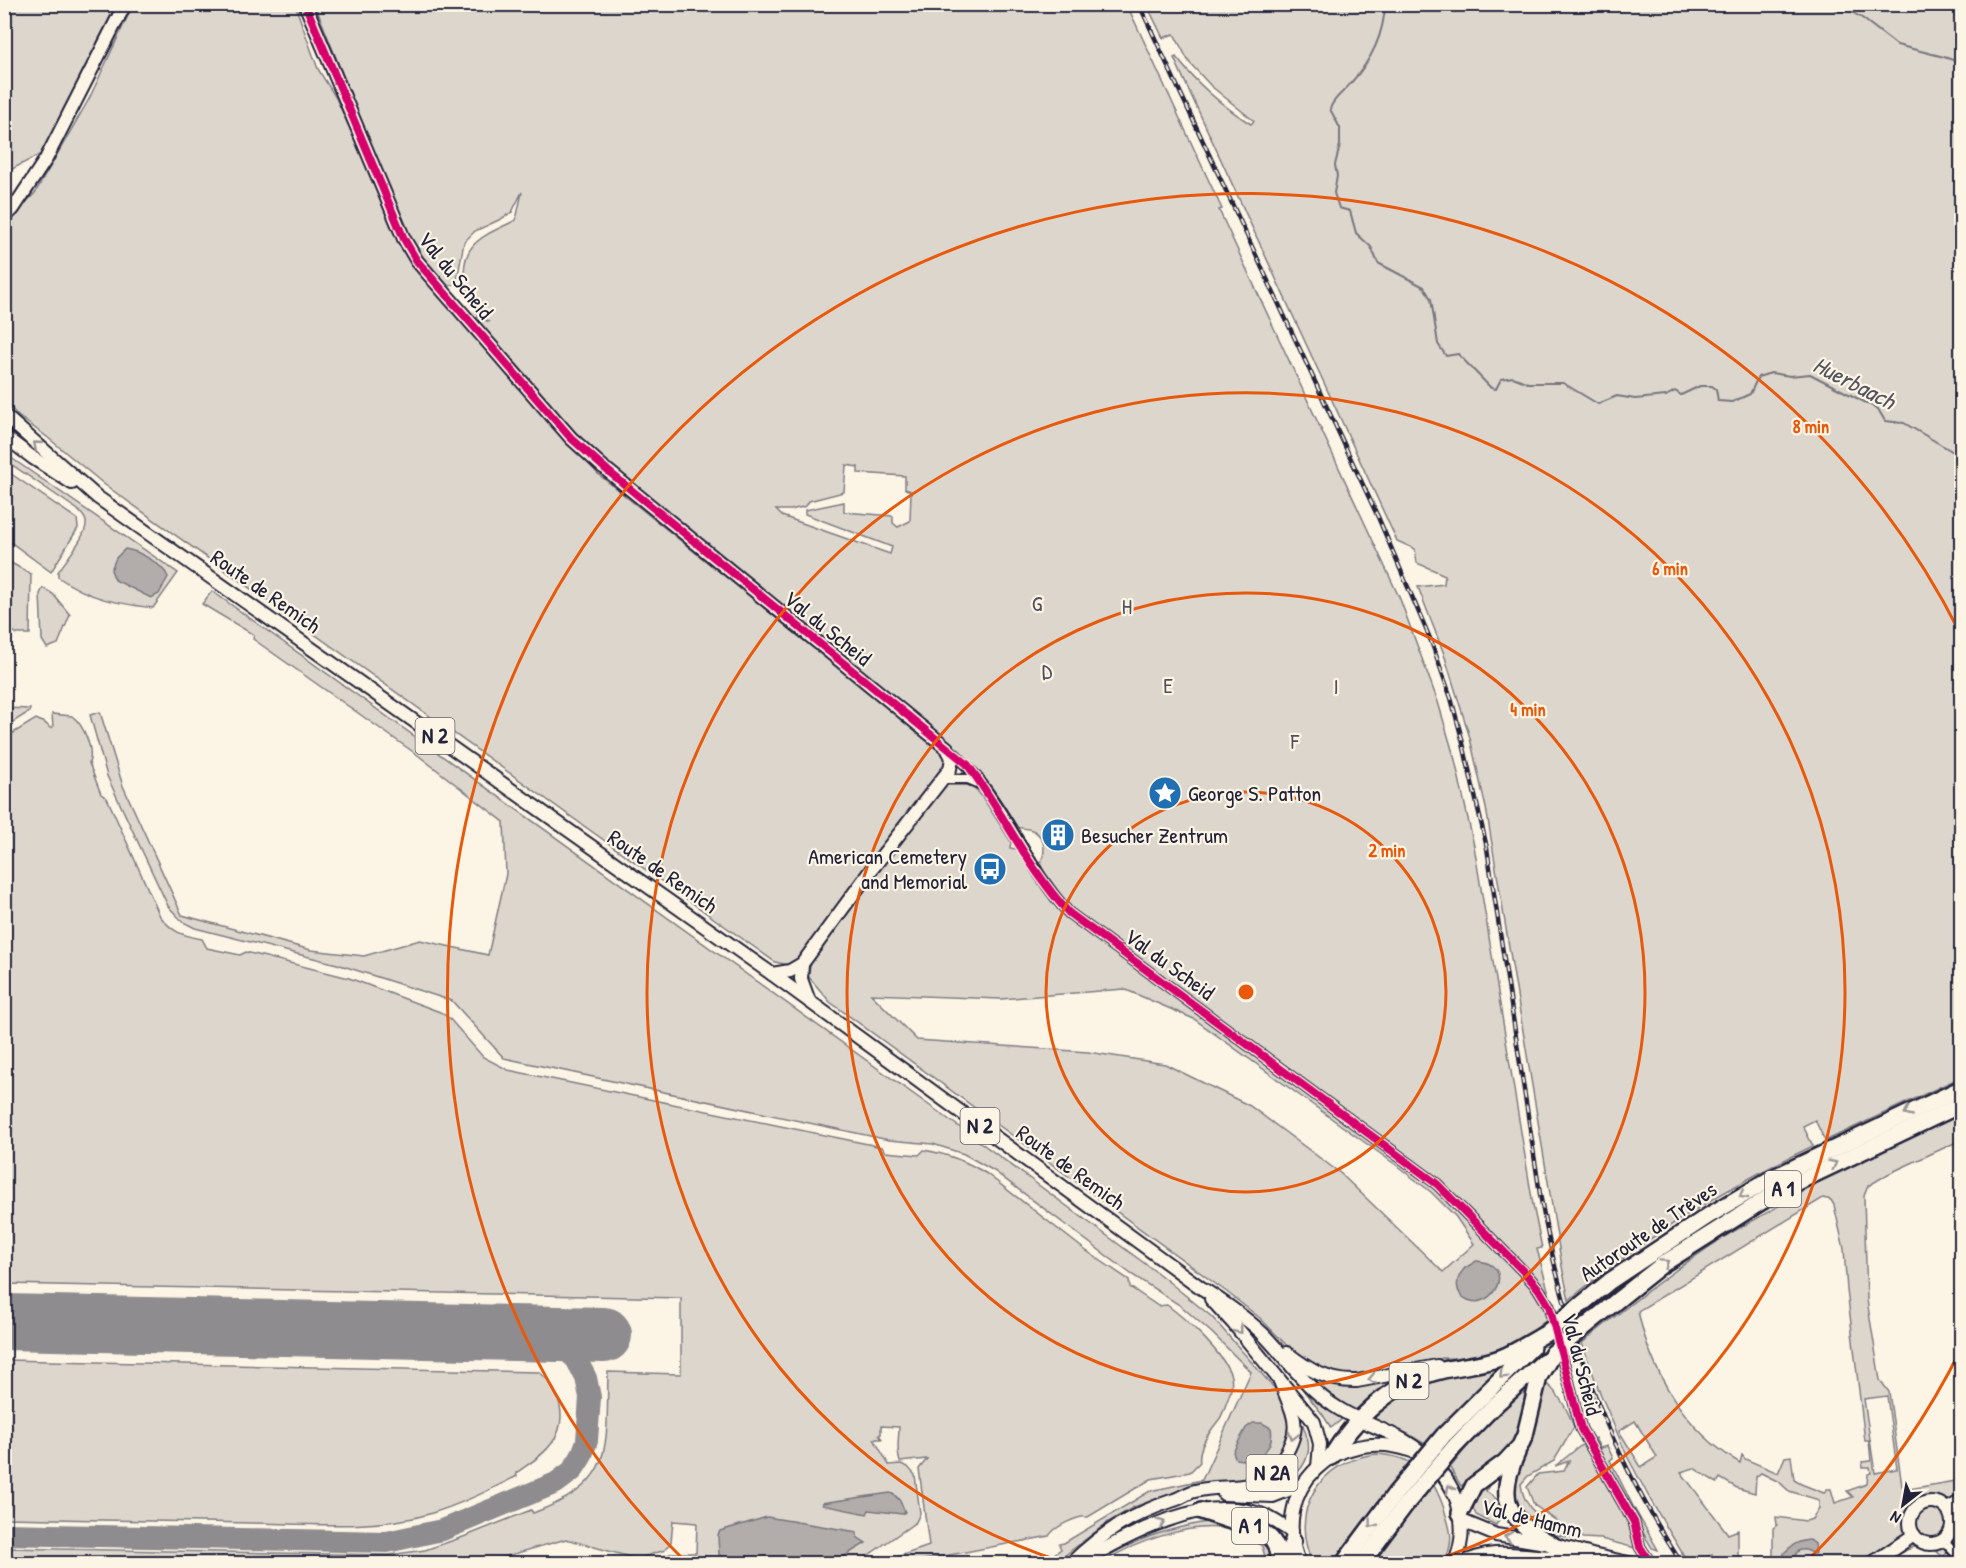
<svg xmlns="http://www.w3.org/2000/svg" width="1966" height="1568" font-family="'Patrick Hand',sans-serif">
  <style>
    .green { fill: #dcd6cc; stroke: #7f7c84; stroke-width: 1.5; fill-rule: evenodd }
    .water { fill: #b2adab; stroke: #78757e; stroke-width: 1.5 }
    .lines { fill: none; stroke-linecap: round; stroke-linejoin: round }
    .stream { stroke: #78757e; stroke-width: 2 }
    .taxiway { stroke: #8f8c90; stroke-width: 22 }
    .runway { stroke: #8f8c90; stroke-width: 56 }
    .street-casing { stroke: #22223b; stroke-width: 13 }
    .secondary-casing { stroke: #22223b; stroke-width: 16 }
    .primary-casing { stroke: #22223b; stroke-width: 16 }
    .highway-casing { stroke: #22223b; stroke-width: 20 }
    .street { stroke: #fcf5e5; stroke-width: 8 }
    .secondary { stroke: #fcf5e5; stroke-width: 12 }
    .primary { stroke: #fcf5e5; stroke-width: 12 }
    .highway { stroke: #fcf5e5; stroke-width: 15 }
    .rail-casing { stroke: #22223b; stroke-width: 4.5 }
    .rail { stroke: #fcf5e5; stroke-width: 2; stroke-dasharray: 7; stroke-linecap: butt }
    .highway-bridge-casing { stroke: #22223b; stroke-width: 20; stroke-linecap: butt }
    .highway-bridge { stroke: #fcf5e5; stroke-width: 15 }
    .cycleway-casing { stroke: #fcf5e5; stroke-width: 11 }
    .cycleway { stroke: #d6006c; stroke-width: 8 }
    .oneway { stroke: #9a9698 }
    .ring { fill: none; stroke: #e8590c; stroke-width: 3 }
    .labels { text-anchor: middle; stroke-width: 4.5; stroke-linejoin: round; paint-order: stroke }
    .shield { fill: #fcf5e5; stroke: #63616e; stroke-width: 1.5 }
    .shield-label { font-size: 21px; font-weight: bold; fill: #22223b }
    .street-label { font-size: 22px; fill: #22223b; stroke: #fcf5e5 }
    .park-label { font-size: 22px; fill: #504f5f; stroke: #fcf5e5 }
    .poi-label { font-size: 22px; fill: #22223b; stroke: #fcf5e5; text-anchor: start }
    .water-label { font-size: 24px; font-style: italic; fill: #545362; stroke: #fcf5e5 }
    .centre { fill: #e8590c; stroke: #fcf5e5; stroke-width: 3 }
    .ring-label { font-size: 18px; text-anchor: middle; font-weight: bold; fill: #e8590c; stroke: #fcf5e5; stroke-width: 4.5; stroke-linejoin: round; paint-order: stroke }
  </style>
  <rect width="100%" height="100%" fill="#fcf5e5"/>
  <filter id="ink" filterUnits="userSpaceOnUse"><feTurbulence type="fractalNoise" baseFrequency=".0167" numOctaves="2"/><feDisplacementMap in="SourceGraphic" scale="12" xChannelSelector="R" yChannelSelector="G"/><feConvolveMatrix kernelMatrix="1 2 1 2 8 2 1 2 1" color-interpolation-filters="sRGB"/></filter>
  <g filter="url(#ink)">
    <g class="green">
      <path d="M5,4L116,5L41,154L12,169L5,176Z"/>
      <path d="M133,5H295L318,69L336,98L411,263L567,441L598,474L882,703L942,754L946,760L944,765L800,959L789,965L775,962L105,485L47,437L18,416L5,401V224L35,193L89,99Z"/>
      <path d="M315,5H1127L1222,209L1219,210L1400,599L1438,702L1455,760L1474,846L1533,1205L1542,1248L1537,1249L1554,1312L1524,1340L1498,1354L1479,1359L1443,1358L1367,1376L1336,1375L1314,1367L1297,1356L1260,1318L1228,1293L830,1002L808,976L812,958L877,874L893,850L945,786C969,772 978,791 990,809C997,820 1004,831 1011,842L1010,848L1022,850L1050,886L1040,863C1046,853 1046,838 1034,831C1029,828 1020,828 1014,827L987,783L969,760L886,690L599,458L472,318V315L490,322L475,312L477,309C469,302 467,295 465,284C459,242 484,236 516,220L522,192L512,212L501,219L475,231L464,242L457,281L453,285L445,287L420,258L406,233ZM846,465L858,467V473L905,476V489L911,491L910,521L898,527L893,523V516L844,512V502L805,510V514L892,547L890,554L782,516L776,510H791L806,506L809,501L844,492ZM1124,989L1194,1019L1396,1165L1431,1192L1456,1217L1474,1244L1443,1272L1340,1173L1250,1106L1165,1064L1088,1052L917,1040L871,994L1001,999Z"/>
      <path d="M1147,5H1961V1077L1825,1141L1815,1120L1803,1126L1813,1146C1726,1187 1643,1239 1569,1300L1563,1272L1486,808L1470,738L1444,654L1418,587L1444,584L1445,575L1417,563L1415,549L1397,541L1174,58L1176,57C1197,84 1222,106 1251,124L1254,121L1211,86L1189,62L1174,34L1163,38Z"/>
      <path d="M4,453L178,573L153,608C115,603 89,599 58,577V572C66,560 88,534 86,522C85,516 81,514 78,510L5,460Z"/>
      <path d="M4,469L77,519L78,528L51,572L5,538Z"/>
      <path d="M4,559L31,574L30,634H17L5,625Z"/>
      <path d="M43,588L53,594L70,615L58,644L47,648L42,640L40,594Z"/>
      <path d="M212,591L965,1131L1159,1274L1212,1317L1276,1390L1287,1409L1291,1436L1269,1470L1254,1480L1194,1488L1161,1497L1134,1507L1108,1522L1055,1563H1042L1061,1549L1059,1544L1064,1543L1150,1491L1202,1480L1251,1372L1212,1333L1181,1306L1131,1274L994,1171L964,1154L933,1144L889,1140L504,1058L452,1001L337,964L195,928L183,922L168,906L107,776L90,715L100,712L123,786L182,915L311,950L364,956L420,940L488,955L506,874L504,822L419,756L253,639L254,635L202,604Z"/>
      <path d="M5,708L30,709L29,712L5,727Z"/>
      <path d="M52,714L72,716C84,725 94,750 89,763L101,794L107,798L160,916C173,933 182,935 202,939L207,948L240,955L246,952L349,978L440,1012L449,1018L483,1057L508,1070L882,1147L885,1152L919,1155L924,1150C947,1154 967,1161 987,1174L1085,1250L1129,1280L1130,1287L1158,1306L1167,1305C1186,1319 1220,1350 1230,1373C1234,1384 1230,1394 1226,1404C1224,1409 1222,1417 1218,1421C1210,1431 1197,1448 1200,1462L1190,1472L1151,1479L1088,1517C1078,1515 1054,1527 1049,1536L908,1563H880L929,1546L919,1469L927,1459L900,1462C896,1450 899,1440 899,1427L881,1426V1434L879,1435L882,1439H874L889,1465L901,1464L908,1467L915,1475L920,1513L916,1522L857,1563L646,1562L673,1553H696L697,1523L673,1521L671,1542L665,1550L637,1559L566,1539L479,1564L5,1563V1548L389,1555L425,1550L466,1536L531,1510L533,1513C616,1483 606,1449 608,1372L681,1374V1298L5,1284V738L36,719L45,723L50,728L53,727Z"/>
      <path d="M1961,1114V1140L1888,1174L1868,1186L1864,1196L1867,1300L1880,1380L1889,1392L1902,1486L1909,1489L1961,1480V1527L1958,1542L1943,1557L1936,1551L1914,1547L1902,1552L1883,1563H1773V1528L1777,1525L1776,1517L1806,1521L1812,1519L1819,1508V1500L1789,1491L1779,1482L1761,1473L1756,1477L1755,1493L1737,1488L1720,1478L1717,1483L1694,1468L1681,1472L1728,1534L1738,1530V1563H1754H1710L1712,1554L1698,1562L1687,1561L1651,1501L1627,1456L1598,1388L1582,1343C1627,1306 1672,1271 1721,1239C1749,1221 1781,1208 1807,1187ZM1823,1198L1831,1200L1834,1205L1844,1249L1847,1290L1865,1441H1869L1871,1461L1862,1462L1863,1467H1870L1871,1473L1868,1474L1867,1484L1847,1491L1853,1497L1835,1503L1831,1489H1827L1824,1493L1801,1484L1794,1480L1791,1456L1785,1457L1778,1473L1745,1459L1742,1455L1740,1463C1685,1431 1651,1372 1638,1311ZM1887,1396L1897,1469L1875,1473L1864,1399ZM1635,1421L1657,1457L1641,1467L1619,1431Z"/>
      <path d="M5,1360L539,1372C560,1388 569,1420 552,1443C543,1456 528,1464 516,1473L517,1476C489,1490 460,1505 429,1514C375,1530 308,1524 251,1523C169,1522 87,1520 5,1518Z"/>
      <path d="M1493,1365L1497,1371L1425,1444L1408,1434L1373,1419C1403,1381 1451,1380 1493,1365Z"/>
      <path d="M1302,1370C1330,1391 1357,1386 1389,1381V1382L1357,1412L1323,1390Z"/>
      <path d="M1548,1385C1561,1396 1568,1411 1574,1427L1554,1461L1528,1476L1521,1484C1524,1514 1550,1524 1574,1538L1542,1533L1517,1512L1512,1475L1541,1388Z"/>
      <path d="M1524,1389C1528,1438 1513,1448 1475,1474C1470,1477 1466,1483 1461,1486L1450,1468L1478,1433Z"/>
      <path d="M1303,1390L1340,1418L1341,1420L1331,1428L1323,1415Z"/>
      <path d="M1303,1425C1306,1434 1310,1443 1308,1453C1304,1474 1278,1491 1258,1489L1300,1426Z"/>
      <path d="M1595,1438L1600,1448L1607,1446L1613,1458L1610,1460L1633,1506L1658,1550L1652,1548L1627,1506L1639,1549L1601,1539L1583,1538L1574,1533L1534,1505L1527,1487L1538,1474L1564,1471L1569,1461L1555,1466L1579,1447Z"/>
      <path d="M1376,1454C1412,1456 1431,1471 1443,1506C1451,1530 1455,1540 1444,1563H1372L1413,1509L1402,1500L1363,1563L1313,1564C1288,1511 1319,1461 1376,1454ZM1388,1489L1399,1497L1354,1557L1343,1548Z"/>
      <path d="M1492,1480L1486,1491L1498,1500L1501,1493L1498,1490L1501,1487L1506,1508L1496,1525L1476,1515L1473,1508L1481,1488Z"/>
      <path d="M1212,1521L1270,1541L1271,1563H1247L1251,1560H1266L1262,1546C1256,1543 1253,1540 1248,1536C1243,1532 1232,1530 1226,1529C1191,1522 1131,1543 1102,1563L1096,1564C1132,1539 1170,1528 1212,1521Z"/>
    </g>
    <g class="water">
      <path d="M125,549C139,551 163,564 168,577L159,594L151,598L115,580L111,570L116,558Z"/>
      <path d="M1476,1261C1518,1263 1493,1311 1468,1300C1454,1294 1455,1279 1464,1269C1467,1266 1473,1264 1476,1261Z"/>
      <path d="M1253,1423H1262L1271,1428C1275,1450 1256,1464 1236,1459L1233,1452L1246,1428Z"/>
      <path d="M890,1493C899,1496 901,1503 905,1512L902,1514L869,1510L867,1514L822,1505V1503Z"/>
      <path d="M767,1517L857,1532V1537L866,1543L833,1563H742L719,1555L718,1535L720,1531Z"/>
      <path d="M1810,1540L1815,1544L1816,1553L1814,1554C1802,1546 1795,1549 1793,1563H1785L1783,1562L1784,1553C1792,1545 1798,1541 1810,1540Z"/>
    </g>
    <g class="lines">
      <g class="stream">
        <path d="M1385,4C1384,36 1371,61 1350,84C1343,93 1333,98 1330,109L1340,128V145L1335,165L1337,176L1334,193L1339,208L1350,211L1356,233L1371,247L1378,263L1424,287L1431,299L1438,344L1446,356L1458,354L1491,388L1496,389L1501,379L1513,377L1528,383H1563L1598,404L1617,396L1635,399L1666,396L1675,391L1681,395L1700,386H1712L1716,389L1718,401L1732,402L1750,394L1758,377L1771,373L1790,376L1810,374L1878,409L1885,421L1904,423L1962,457"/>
        <path d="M1836,10L1850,11L1862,18L1897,45L1944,57L1962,63"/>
      </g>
      <path class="taxiway" d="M4,1534L387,1542L442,1530L556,1483L572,1471L581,1457L587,1441L590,1397L586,1378L576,1359L557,1342L547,1337L506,1333"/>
      <path class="runway" d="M4,1322L604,1335"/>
      <g class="street-casing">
        <g id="street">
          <path d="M950,750C1002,793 1023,864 1069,913L1437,1184L1524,1272L1538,1288L1549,1306L1581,1429L1634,1522L1640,1547L1651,1564"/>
          <path d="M943,779H968L980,784"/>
          <path d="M1943,1540L1962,1560"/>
        </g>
      </g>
      <g class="secondary-casing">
        <g id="secondary">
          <path d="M305,4L404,239L417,261L571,438L603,467"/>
          <path d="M4,217L13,209L46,159L125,4"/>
          <path d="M608,471L947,748L952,758L950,769L871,870L802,964L790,971L772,974"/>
          <path d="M802,964L801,979L809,1001"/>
          <circle cx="1931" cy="1523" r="21"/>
          <path d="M1947,1509L1962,1501"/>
          <path d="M1871,1564L1914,1535"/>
        </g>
      </g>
      <g class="primary-casing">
        <g id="primary">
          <path d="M4,415L97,497L772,974L1200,1287C1222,1301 1243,1315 1262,1333C1286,1357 1304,1386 1333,1405C1364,1427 1405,1432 1431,1462"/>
          <path d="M4,436L33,458L72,483"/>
          <path d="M1211,1299L1233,1323L1314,1422L1320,1444L1318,1467"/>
          <path d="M1287,1353C1309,1370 1328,1382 1357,1381L1437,1366"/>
          <path d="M1431,1463C1460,1487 1470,1530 1454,1564"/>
          <path d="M1224,1494L1273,1496L1304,1484"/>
          <path d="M1462,1521L1496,1535L1552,1544L1592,1555L1633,1564"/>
          <path d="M1070,1564C1104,1532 1129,1515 1174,1500C1181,1498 1187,1493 1195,1491C1214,1486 1234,1489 1253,1484C1266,1481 1273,1471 1281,1461C1304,1427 1294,1417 1280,1381"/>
          <path d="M1078,1564C1129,1535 1200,1494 1260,1514C1271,1517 1282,1526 1292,1532"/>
          <path d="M1300,1564C1267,1489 1338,1424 1412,1451"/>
          <path d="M1462,1564C1492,1546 1523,1557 1554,1557C1563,1557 1573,1556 1582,1556"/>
        </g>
      </g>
      <g class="highway-casing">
        <g id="highway">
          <path d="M1610,1281L1708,1216L1772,1178L1962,1088"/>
          <path d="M1619,1299L1663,1264L1777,1192L1962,1104"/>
          <path d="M1444,1435L1532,1347"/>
          <path d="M1455,1446L1495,1405L1544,1361"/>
          <path d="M1517,1453C1495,1502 1509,1520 1552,1544"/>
          <path d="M1331,1457C1354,1419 1389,1386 1432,1373C1454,1366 1478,1366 1500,1358C1515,1353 1530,1342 1545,1334"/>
          <path d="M1201,1511C1213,1515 1225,1519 1237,1523C1260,1530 1280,1534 1278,1564"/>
          <path d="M1460,1513L1474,1485L1505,1462L1520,1446L1525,1435L1539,1377L1553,1353"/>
          <path d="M1282,1564L1293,1541"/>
          <path d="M1343,1564L1395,1494"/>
          <path d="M1361,1564L1406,1504"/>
        </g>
      </g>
      <use href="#street" class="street"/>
      <use href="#secondary" class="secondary"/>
      <use href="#primary" class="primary"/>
      <use href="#highway" class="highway"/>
      <g class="rail-casing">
        <path id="rail" d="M1139,4L1378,517L1431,641L1451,698L1462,739L1487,848L1540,1194C1564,1329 1606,1448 1682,1564"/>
      </g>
      <use href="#rail" class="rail"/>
      <g class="highway-bridge-casing">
        <g id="highway-bridge">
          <path d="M1545,1334L1610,1281"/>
          <path d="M1553,1353L1619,1299"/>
          <path d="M1395,1494L1444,1435"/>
          <path d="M1406,1504L1455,1446"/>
        </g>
      </g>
      <use href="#highway-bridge" class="highway-bridge"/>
      <g class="cycleway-casing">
        <path id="cycleway" d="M305,4L404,239L417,261L571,438L608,471L967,764C1003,812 1028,869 1069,913L1437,1184L1524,1272L1538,1288L1549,1306L1581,1429L1634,1522L1640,1547L1651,1564"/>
      </g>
      <use href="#cycleway" class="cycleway"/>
    </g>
    <defs><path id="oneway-chevron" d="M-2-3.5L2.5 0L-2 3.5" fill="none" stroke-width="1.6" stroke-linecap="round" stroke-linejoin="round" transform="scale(1.5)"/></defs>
    <g class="oneway">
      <use href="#oneway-chevron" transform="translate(37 445) rotate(-139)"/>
      <use href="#oneway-chevron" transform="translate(1908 1112) rotate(155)"/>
      <use href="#oneway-chevron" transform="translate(1833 1164) rotate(-27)"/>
      <use href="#oneway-chevron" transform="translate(1743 1195) rotate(150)"/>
      <use href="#oneway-chevron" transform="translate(1665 1263) rotate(-35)"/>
      <use href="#oneway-chevron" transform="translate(1239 1330) rotate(50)"/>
      <use href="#oneway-chevron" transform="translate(1503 1375) rotate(135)"/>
      <use href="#oneway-chevron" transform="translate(1372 1379) rotate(169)"/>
      <use href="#oneway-chevron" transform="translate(1293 1436) rotate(104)"/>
      <use href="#oneway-chevron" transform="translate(1450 1489) rotate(-118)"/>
      <use href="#oneway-chevron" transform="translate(1161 1523) rotate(-22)"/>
      <use href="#oneway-chevron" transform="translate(1372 1524) rotate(127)"/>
      <use href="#oneway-chevron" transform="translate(1508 1537) rotate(-171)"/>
    </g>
  </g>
  <g class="ring">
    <circle cx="1246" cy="992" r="200"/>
    <circle cx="1246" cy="992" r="399"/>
    <path d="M1066 1563A599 599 0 1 1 1426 1563"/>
    <path d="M1961 1349A799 799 0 0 1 1806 1562M686 1562A799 799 0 1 1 1961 635"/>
  </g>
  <defs>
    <g id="sight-disc" transform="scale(1.725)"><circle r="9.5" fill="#1f6fb2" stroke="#fcf5e5"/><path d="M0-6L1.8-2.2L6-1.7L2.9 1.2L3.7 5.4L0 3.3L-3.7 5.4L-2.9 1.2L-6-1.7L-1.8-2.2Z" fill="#fff"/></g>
    <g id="building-disc" transform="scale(1.725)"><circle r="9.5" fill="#1f6fb2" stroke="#fcf5e5"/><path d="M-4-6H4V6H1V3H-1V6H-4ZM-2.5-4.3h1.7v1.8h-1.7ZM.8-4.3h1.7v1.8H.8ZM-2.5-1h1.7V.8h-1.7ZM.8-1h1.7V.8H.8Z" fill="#fff"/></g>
    <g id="bus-disc" transform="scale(1.725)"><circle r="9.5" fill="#1f6fb2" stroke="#fcf5e5"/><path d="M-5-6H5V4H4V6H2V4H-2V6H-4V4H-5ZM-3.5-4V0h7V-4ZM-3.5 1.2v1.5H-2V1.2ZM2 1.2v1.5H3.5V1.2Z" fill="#fff"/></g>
  </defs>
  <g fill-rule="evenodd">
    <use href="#sight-disc" x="1165" y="793"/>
    <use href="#building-disc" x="1058" y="835"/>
    <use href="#bus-disc" x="990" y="869"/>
  </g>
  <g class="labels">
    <g class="shield">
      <rect x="415.5" y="718" width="39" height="36" rx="4.5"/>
      <rect x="960.5" y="1108" width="39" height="36" rx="4.5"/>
      <rect x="1765" y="1171" width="36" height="36" rx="4.5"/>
      <rect x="1389.5" y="1363" width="39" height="36" rx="4.5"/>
      <rect x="1246.5" y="1455" width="51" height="36" rx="4.5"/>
      <rect x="1232" y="1508" width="36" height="36" rx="4.5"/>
    </g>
    <g class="shield-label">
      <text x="435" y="743">N 2</text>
      <text x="980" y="1133">N 2</text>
      <text x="1783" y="1196">A 1</text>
      <text x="1409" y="1388">N 2</text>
      <text x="1272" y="1480">N 2A</text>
      <text x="1250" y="1533">A 1</text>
    </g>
    <g class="street-label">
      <text transform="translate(456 275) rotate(51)" y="8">Val du Scheid</text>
      <text transform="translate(266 591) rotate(35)" y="8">Route de Remich</text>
      <text transform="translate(828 628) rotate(39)" y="8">Val du Scheid</text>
      <text transform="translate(663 871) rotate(35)" y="8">Route de Remich</text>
      <text transform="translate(1170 964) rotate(36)" y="8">Val du Scheid</text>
      <text transform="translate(1071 1167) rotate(36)" y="8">Route de Remich</text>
      <text transform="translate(1648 1231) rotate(-34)" y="8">Autoroute de Trèves</text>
      <text transform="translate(1582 1364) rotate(76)" y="8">Val du Scheid</text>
      <text transform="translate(1532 1518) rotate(14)" y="8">Val de Hamm</text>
    </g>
    <g class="park-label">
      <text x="1037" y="611">G</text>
      <text x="1127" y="614">H</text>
      <text x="1047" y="679">D</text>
      <text x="1168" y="693">E</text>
      <text x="1336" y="694">I</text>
      <text x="1295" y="749">F</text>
    </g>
    <g class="poi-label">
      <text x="1188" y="801">George S. Patton</text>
      <text x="1081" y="843">Besucher Zentrum</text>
      <text x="967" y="864" text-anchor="end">American Cemetery<tspan x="967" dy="25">and Memorial</tspan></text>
    </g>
    <g class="water-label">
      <text transform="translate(1854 383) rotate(27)" y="8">Huerbaach</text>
    </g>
  </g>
  <circle cx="1246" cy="992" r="9" class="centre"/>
  <g class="ring-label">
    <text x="1811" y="433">8 min</text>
    <text x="1670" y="575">6 min</text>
    <text x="1528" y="716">4 min</text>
    <text x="1387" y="857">2 min</text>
  </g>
  <rect width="1966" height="1568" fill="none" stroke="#fcf5e5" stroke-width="24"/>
  <rect x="12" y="12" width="1942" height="1544" fill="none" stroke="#22223b" stroke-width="2" filter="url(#ink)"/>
  <g transform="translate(1903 1505) rotate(211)" stroke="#fcf5e5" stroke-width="4.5" paint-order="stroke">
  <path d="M0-4.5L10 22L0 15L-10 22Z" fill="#22223b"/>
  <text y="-9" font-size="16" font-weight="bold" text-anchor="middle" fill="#22223b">N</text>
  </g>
</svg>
